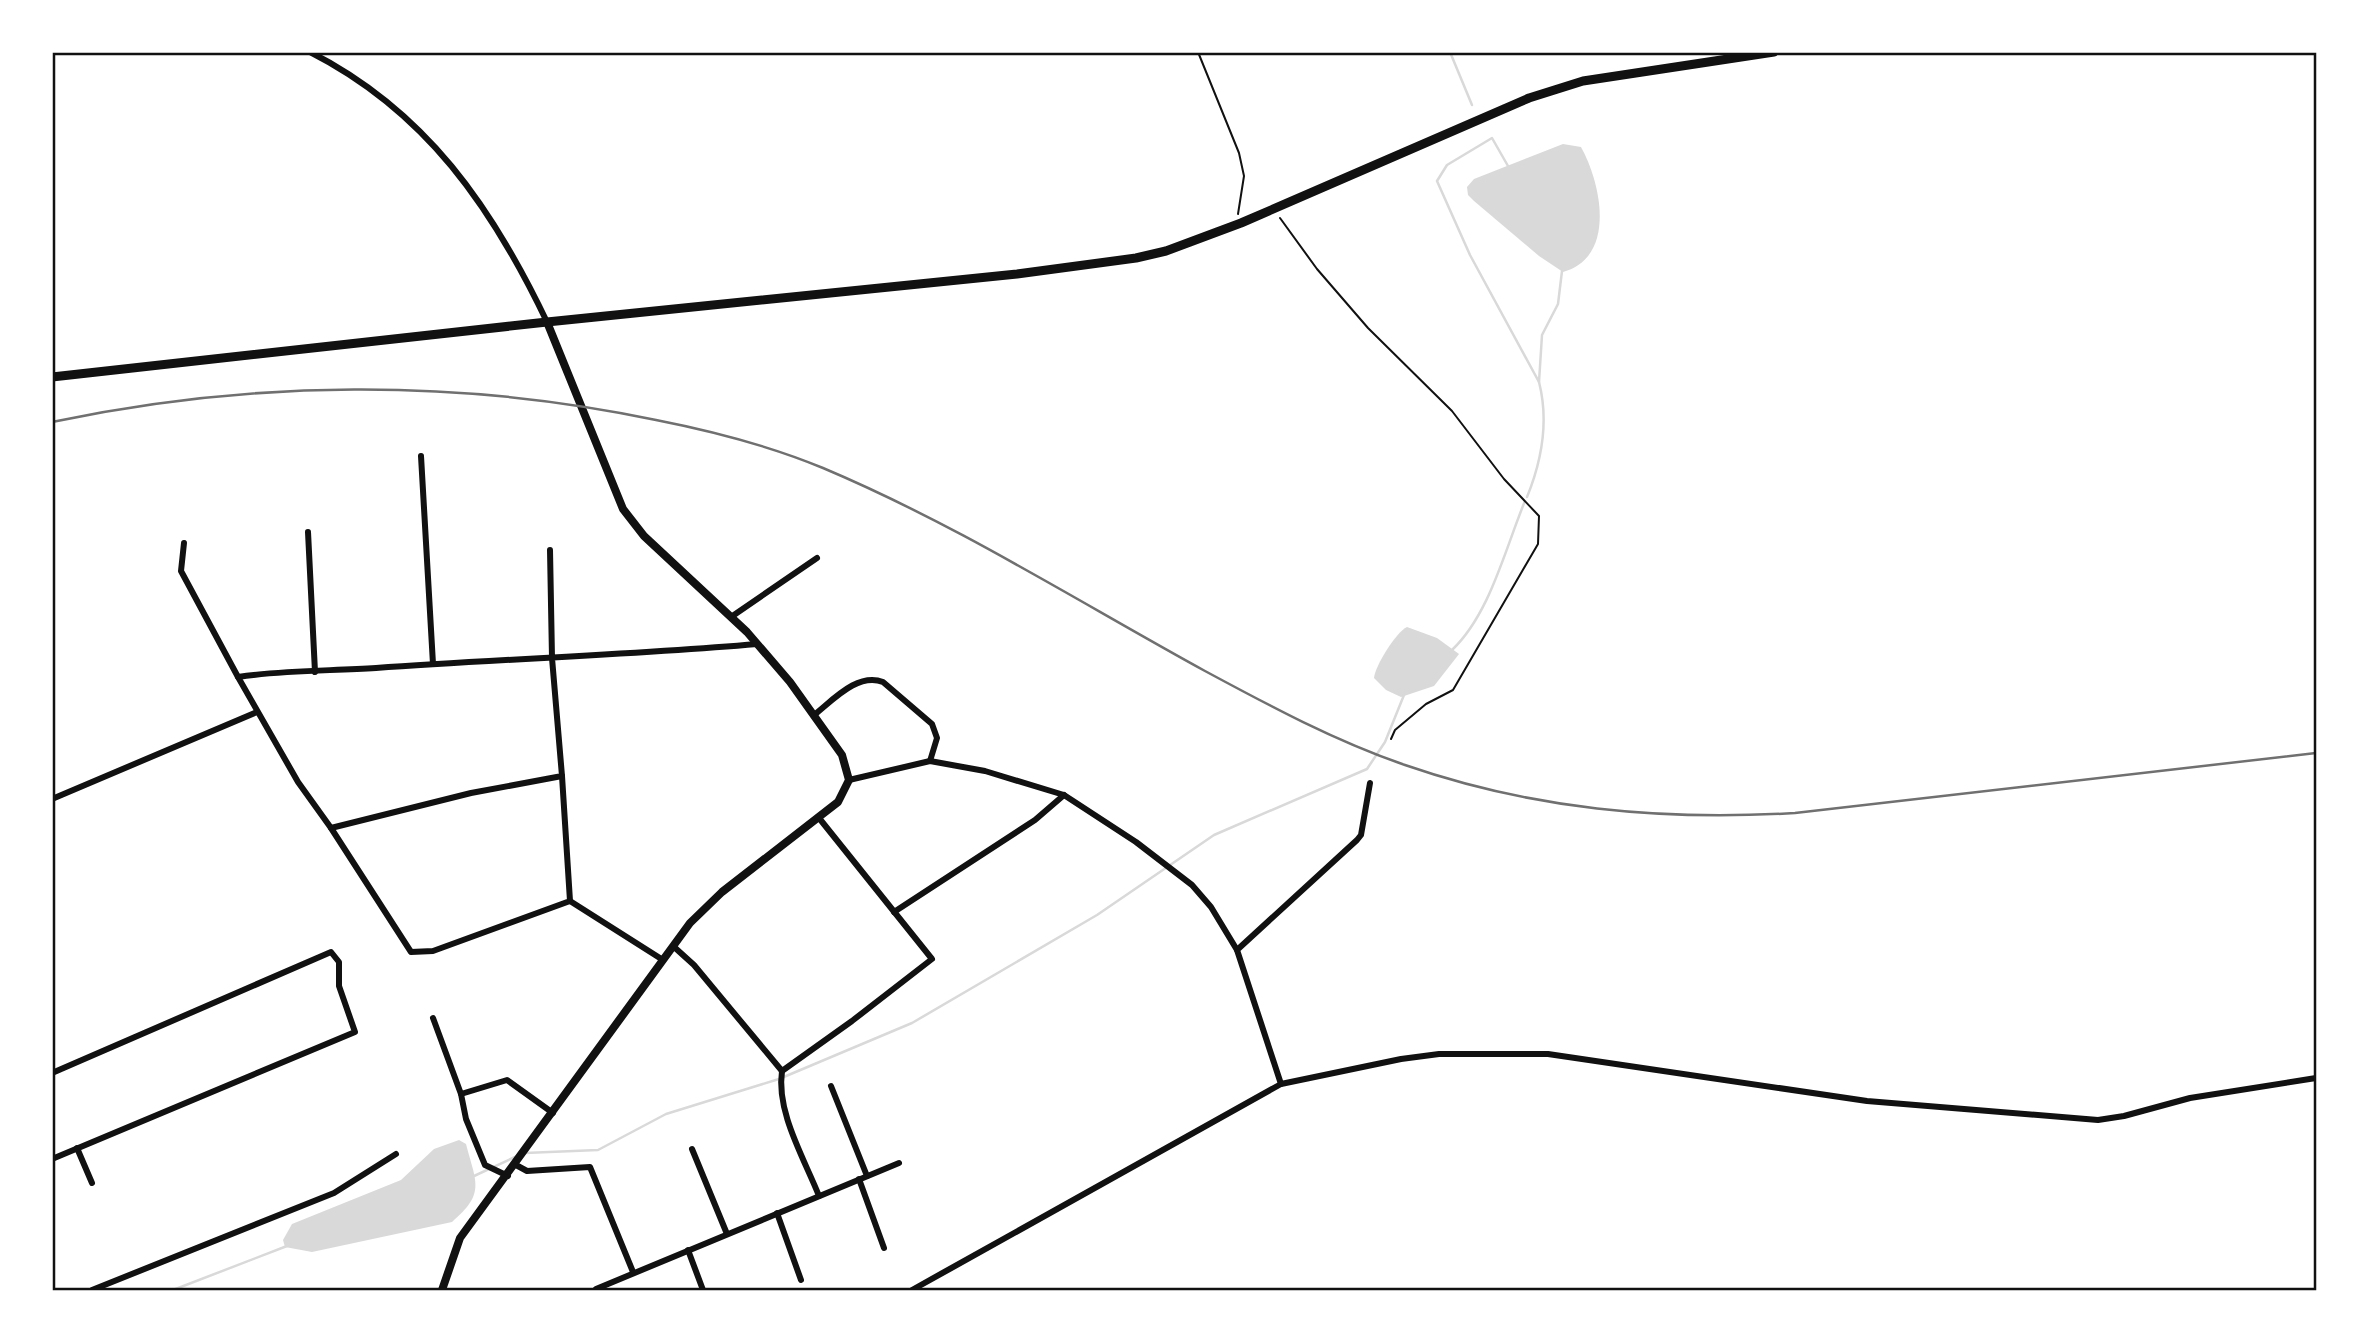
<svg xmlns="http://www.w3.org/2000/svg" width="2369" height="1343" font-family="Figtree,sans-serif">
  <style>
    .water { fill: #d9d9d9 }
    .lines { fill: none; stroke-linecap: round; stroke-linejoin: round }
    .stream { stroke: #d9d9d9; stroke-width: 2.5 }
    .path { stroke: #111; stroke-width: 2 }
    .minor { stroke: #111; stroke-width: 6 }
    .tertiary { stroke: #111; stroke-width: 8 }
    .secondary { stroke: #111; stroke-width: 9 }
    .rail { stroke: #707070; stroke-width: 2.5 }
    .neatline { fill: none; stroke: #111; stroke-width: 2.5 }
  </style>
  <rect width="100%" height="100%" fill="#fff"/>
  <g class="water">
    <path d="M1563,144L1581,147C1601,183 1617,257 1563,272L1539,256L1474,201L1468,195L1467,187L1474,179Z"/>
    <path d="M1407,627L1437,638L1459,654L1434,686L1401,697L1386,690L1374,678C1375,666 1396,632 1407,627Z"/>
    <path d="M459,1140L466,1144C476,1183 486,1193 452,1222L312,1252L285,1247L283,1240L292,1224L401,1180L434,1149Z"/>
  </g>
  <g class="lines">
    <g class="stream">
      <path d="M1450,52L1472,105"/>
      <path d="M1508,166L1492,138L1447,165L1437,181L1470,255L1539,382C1549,421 1542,460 1527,497"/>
      <path d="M1539,382L1542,335L1558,304L1562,271"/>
      <path d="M1452,650C1490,614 1505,549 1525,501"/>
      <path d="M525,1153L598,1150L666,1114L779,1079L912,1023L1097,915L1214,835L1367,769L1385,742L1404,695"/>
      <path d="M474,1176L515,1157"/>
      <path d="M173,1290L287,1246"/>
    </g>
    <g class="path">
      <path d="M1198,52L1239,153L1244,176L1238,214"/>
      <path d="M1280,218L1317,269L1368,328L1452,411L1504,479L1539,516L1538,544L1453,690L1426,704L1395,730L1391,739"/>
    </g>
    <g class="minor">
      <path d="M310,52C426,111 492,207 547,322"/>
      <path d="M421,456L433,664"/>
      <path d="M308,532L315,672"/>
      <path d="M184,543L181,571L238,677"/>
      <path d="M550,550L552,658L562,776L471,793L331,828L298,782L238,677C283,670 331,671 376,668C503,659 630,655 757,644"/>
      <path d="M731,617L817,558"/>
      <path d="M814,715C833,700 858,672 883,682L932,724L937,738L930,761"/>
      <path d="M849,780L930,761L985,771L1064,795L1136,842L1192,885L1211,907L1237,950"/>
      <path d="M52,799L257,712"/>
      <path d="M331,828L411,952L433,951L570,901L562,776"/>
      <path d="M570,901L663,960"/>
      <path d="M894,912L1035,820L1064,795"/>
      <path d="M673,946L694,965L782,1071L852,1021L932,959L819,818"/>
      <path d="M433,1018L461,1094"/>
      <path d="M782,1071C776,1112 804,1158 819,1196"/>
      <path d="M52,1073L331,952L339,962V986L355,1032L52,1159"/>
      <path d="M1281,1084L1237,950L1357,840L1361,835L1370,783"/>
      <path d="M831,1086L867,1176"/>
      <path d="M77,1148L92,1183"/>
      <path d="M692,1149L727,1234"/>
      <path d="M516,1165L527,1171L590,1167L633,1272"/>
      <path d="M508,1176L485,1165L466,1119L461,1094L507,1080L553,1113"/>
      <path d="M859,1179L884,1248"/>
      <path d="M777,1213L801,1280"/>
      <path d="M688,1250L703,1290"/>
      <path d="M596,1289L899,1163"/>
      <path d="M92,1290L334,1193L396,1154"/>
      <path d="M912,1290L1281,1084L1401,1059L1439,1054H1548L1867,1101L2098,1120L2124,1116L2190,1098L2316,1078"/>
    </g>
    <path class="tertiary" d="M442,1290L460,1238L690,923L722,892L838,802L849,780L842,755L790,682L747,632L644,536L623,509L547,322"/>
    <path class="secondary" d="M52,377L547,322L1017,274L1136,258L1166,251L1241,223L1529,98L1583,81L1774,52"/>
    <path class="rail" d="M52,422C251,380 457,378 656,420C712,431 770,446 823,468C956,524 1079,602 1205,671C1270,706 1335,741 1405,765C1532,809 1660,821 1795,813L2316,753"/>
  </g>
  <rect width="2369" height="1343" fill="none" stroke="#ffffff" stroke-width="108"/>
  <rect x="54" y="54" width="2261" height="1235" class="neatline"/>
</svg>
